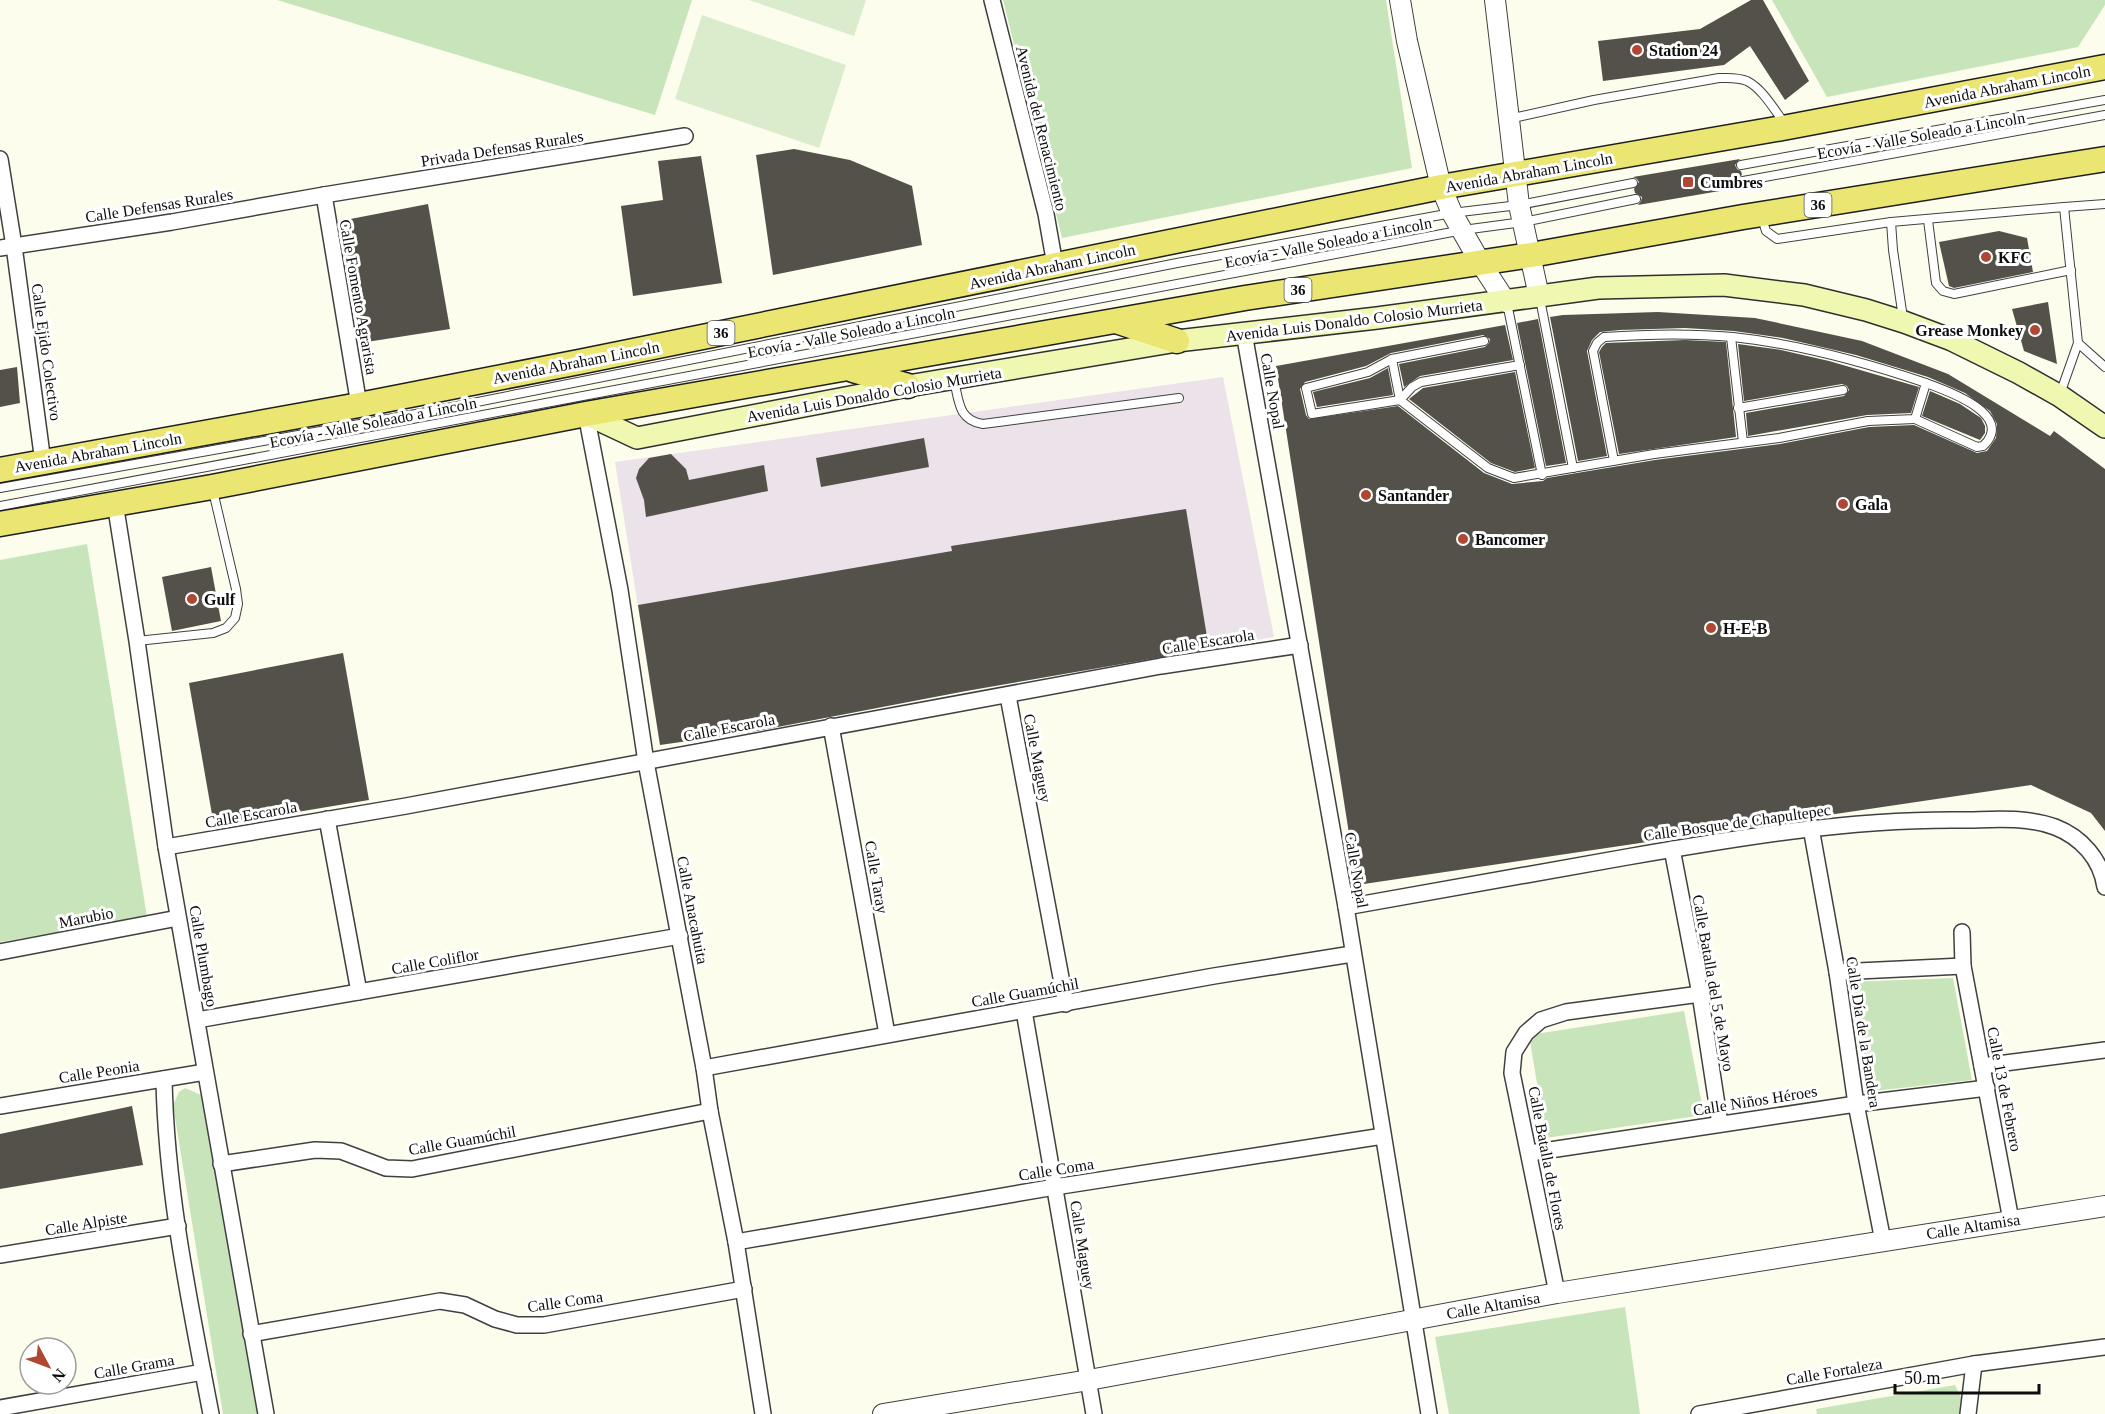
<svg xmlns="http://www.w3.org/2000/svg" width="2105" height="1414" font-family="'Times New Roman',serif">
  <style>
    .industrial { fill: #ebe2ea }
    .green { fill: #c8e4bb }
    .pitch { fill: #daeccc }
    .building { fill: #54504a }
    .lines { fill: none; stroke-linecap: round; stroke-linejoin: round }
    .service-casing { stroke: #404040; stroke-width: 10 }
    .minor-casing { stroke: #404040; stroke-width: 18 }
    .tertiary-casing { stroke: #404040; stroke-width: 22 }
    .secondary-casing { stroke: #2f2f2f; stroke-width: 24 }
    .primary-casing { stroke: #1e1e1e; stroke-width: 27 }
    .service { stroke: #fff; stroke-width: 8 }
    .minor { stroke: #fff; stroke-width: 15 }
    .tertiary { stroke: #fff; stroke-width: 20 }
    .secondary { stroke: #f0f7b0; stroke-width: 21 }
    .primary { stroke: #ebe671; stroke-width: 24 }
    .poi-dot { fill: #af4733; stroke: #fff; stroke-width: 2 }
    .labels { text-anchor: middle; stroke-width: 6; stroke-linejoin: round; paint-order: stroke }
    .shield { fill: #fff; stroke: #565656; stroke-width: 1.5 }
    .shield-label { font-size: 15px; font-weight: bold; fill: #0d0d0d }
    .poi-label { font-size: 16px; font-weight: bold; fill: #0d0d0d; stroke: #fff; text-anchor: start }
    .street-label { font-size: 16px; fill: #0d0d0d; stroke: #fff }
  </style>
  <rect width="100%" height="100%" fill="#fdfdee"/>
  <path class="industrial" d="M1223,377L1274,637L660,745L615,462Z"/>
  <g class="green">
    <path d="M277,0H692L655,115Z"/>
    <path d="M1003,0H1386L1412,168L1062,238Z"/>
    <path d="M1772,0H2105V5L2078,47L1827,97Z"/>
    <path d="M87,544L147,917L0,942V560Z"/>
    <path d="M1953,978L1972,1080L1865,1092L1848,982Z"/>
    <path d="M1684,1011L1704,1115L1546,1138L1529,1035Z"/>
    <path d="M185,1088L201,1095L258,1414H223L173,1105L179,1092Z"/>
    <path d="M1625,1307L1640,1414H1449L1435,1337Z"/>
    <path d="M1955,1385L1962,1399L1960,1414H1817L1816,1409Z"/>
  </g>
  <g class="pitch">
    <path d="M749,0H866L854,36Z"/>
    <path d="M702,15L846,65L819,148L675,99Z"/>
  </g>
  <g class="building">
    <path d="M1751,0H1763L1809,81L1785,100L1750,46L1724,65L1603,81L1598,41L1700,29Z"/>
    <path d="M794,149L850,160L912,186L922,245L773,275L756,155Z"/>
    <path d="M701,156L722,283L633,296L621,206L663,200L658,161Z"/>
    <path d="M1740,159L1735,165L1737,169L1741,171L1742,175L1738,178L1737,183L1743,187L1638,205L1641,201L1642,197L1635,193L1634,189L1639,182L1637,179L1633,177Z"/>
    <path d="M428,204L450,329L360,343L347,275L340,221Z"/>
    <path d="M1999,231L2027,238L2033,272L1954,288L1949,286L1939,242Z"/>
    <path d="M2048,302L2057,364L2024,351L2012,309Z"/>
    <path d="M1658,312L1755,318L1862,341L1948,374L2050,436L2054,431L2105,469V831L2091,813L2031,785L1357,885L1276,366L1505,325L1513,360L1420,376L1404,387L1399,364L1485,347L1489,343L1490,339L1483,335L1391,353L1366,366L1305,382L1300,389L1306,415L1309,419L1398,406L1484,473L1512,484L1543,481L1547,478L1655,460L1780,444L1869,427L1914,425L1977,453L1987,451L1996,438L1997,424L1990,411L1965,393L1928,377L1856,355L1783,338L1734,331L1685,328L1620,330L1600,332L1592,340L1587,351L1607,456L1578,461L1550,317L1563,315Z"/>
    <path d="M1538,319L1566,463L1546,466L1517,323Z"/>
    <path d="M1685,340L1726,342L1736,437L1619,454L1599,352L1602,347L1606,343Z"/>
    <path d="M1738,344L1781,350L1829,361L1919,387L1911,413L1867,415L1748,436L1746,413L1844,396L1849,390L1847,386L1842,384L1744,401Z"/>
    <path d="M17,367L20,403L0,407V370Z"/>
    <path d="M1388,368L1393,395L1317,407L1313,392L1370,378Z"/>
    <path d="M1515,372L1535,468L1515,472L1491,463L1409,399L1423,388Z"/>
    <path d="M1930,391L1960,404L1981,418L1985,426V433L1980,440L1922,416Z"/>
    <path d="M924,438L929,467L821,487L816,458Z"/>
    <path d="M671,454L686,469L689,480L764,465L768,491L646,517L644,500L636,478L639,469L649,458Z"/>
    <path d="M1186,509L1209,649L966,691L751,732L660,745L638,605L952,551L951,546Z"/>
    <path d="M211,567L221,621L172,631L162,577Z"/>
    <path d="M343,653L369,800L214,826L189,683Z"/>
    <path d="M132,1106L143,1165L0,1189V1134Z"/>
  </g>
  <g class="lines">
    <g class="service-casing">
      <g id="service">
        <path d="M1509,119L1594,100L1719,78C1728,78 1738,77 1747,81C1763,89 1775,111 1785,124"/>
        <path d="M1741,165L2105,100"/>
        <path d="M1743,181L2105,115"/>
        <path d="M2064,207L2105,204"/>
        <path d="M1762,218L1766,231L1777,239L1891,222"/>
        <path d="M1928,220L1936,283L1943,291L1954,294L2071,270"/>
        <path d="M1540,299L1573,468"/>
        <path d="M1507,303L1542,475"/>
        <path d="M1903,318L1893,250L1891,222L2064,207L2078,343L2060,394"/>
        <path d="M1731,337L1743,442"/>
        <path d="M1484,341L1392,359L1400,400L1488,468L1514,478L1654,454L1779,438L1868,421L1915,419L1926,383C1864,362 1798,344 1733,337C1690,333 1647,334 1604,337L1597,343L1593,351L1614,461"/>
        <path d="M2078,343L2105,367"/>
        <path d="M1392,359L1368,372L1306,388L1312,414L1400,400L1412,387L1421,382L1520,365"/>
        <path d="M954,380C959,401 958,420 983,424L1179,398"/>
        <path d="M1738,408L1843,390"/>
        <path d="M1915,419L1977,447L1983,446C2016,415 1948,391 1926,383"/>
        <path d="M0,488L427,412L1177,263L1452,213L1519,205L1633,183"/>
        <path d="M0,506L1463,230L1523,222L1636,199"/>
        <path d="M137,641L213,633L226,628L235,618L238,604L236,589L213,491"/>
      </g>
    </g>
    <g class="minor-casing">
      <g id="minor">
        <path d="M992,0L1046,214L1055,265"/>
        <path d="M0,159L14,246L43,462"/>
        <path d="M324,195L359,405"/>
        <path d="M0,248L172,222L324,195L685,136"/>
        <path d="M1244,333L1346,907L1429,1414"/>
        <path d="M586,414L620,590L646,762L704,1068L710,1111L736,1242L763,1414"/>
        <path d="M115,503L137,641L166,847L266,1414"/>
        <path d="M1008,696L1066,1004"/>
        <path d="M831,726L887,1034"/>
        <path d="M327,819L359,992"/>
        <path d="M1811,828L1837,972L1856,1104L1883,1241"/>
        <path d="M166,847L406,806L1161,666L1300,645"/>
        <path d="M1672,849L1700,994L1720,1124"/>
        <path d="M1346,907C1439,890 1533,874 1627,857C1737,838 1848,819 1960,820C1991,820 2026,816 2055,827C2081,837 2101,859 2105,887"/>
        <path d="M1962,932L1963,966L2011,1220"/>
        <path d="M0,952L178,918"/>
        <path d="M1837,972L1963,966"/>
        <path d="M1024,1011L1094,1414"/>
        <path d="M197,1020L680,936"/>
        <path d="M1982,1066L2105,1050"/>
        <path d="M704,1068L1214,976L1352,954"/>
        <path d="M164,1079C166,1191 190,1304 211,1414"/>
        <path d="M0,1106L205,1072"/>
        <path d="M1530,1153L1856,1104L1987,1088"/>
        <path d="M221,1164L315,1150L341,1151L386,1168L412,1169L710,1111"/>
        <path d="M736,1242L1055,1187L1383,1136"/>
        <path d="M0,1255L178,1226"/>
        <path d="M1557,1293L1512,1073L1514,1052L1526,1033L1541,1020L1566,1012L1700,994"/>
        <path d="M251,1334L440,1301L465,1305L495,1319L517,1325H544L744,1289"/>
        <path d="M0,1408L203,1372"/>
        <path d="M1699,1414L1974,1364L2105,1347"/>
        <path d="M1968,1414L1974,1364"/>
      </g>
    </g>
    <g class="tertiary-casing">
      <g id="tertiary">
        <path d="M1400,0L1407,41L1441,187L1452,213L1480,262L1506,302"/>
        <path d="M1495,0L1519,205L1539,296"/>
        <path d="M883,1414L1089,1380L1557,1293L2105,1206"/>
      </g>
    </g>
    <g class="secondary-casing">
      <path id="secondary" d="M586,414L637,438L908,386L1177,341L1377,318L1598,288L1724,285L1804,295L1866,310L1904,322L1952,340L2019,373L2060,396L2105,427"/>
    </g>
    <g class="primary-casing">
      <g id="primary">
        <path d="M1119,322L1177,341"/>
        <path d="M853,370L908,386"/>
        <path d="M0,470L359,405L579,362L1441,187L1788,127L2105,67"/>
        <path d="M0,524L212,487L586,414L1012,339L1245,298L1531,255L1743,217L2105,159"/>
      </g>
    </g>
    <use href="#service" class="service"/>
    <use href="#minor" class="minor"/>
    <use href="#tertiary" class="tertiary"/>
    <use href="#secondary" class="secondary"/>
    <use href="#primary" class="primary"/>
  </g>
  <g class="poi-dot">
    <circle cx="1637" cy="50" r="6"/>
    <rect x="1682" y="176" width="12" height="12" rx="3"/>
    <circle cx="1986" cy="257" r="6"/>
    <circle cx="2035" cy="330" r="6"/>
    <circle cx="1366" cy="495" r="6"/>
    <circle cx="1843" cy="504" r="6"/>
    <circle cx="1463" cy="539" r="6"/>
    <circle cx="192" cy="599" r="6"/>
    <circle cx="1711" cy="628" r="6"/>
  </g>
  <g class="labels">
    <g class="shield">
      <rect x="1804.5" y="193" width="27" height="24" rx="4.5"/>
      <rect x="1284.5" y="278" width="27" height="24" rx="4.5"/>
      <rect x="707.5" y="321" width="27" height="24" rx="4.5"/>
    </g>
    <g class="shield-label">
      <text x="1818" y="210">36</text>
      <text x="1298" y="295">36</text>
      <text x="721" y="338">36</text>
    </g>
    <g class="poi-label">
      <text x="1649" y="56">Station 24</text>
      <text x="1700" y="188">Cumbres</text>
      <text x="1998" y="263">KFC</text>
      <text x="2023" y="336" text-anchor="end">Grease Monkey</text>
      <text x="1378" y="501">Santander</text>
      <text x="1855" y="510">Gala</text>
      <text x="1475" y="545">Bancomer</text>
      <text x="204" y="605">Gulf</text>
      <text x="1723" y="634">H-E-B</text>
    </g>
    <g class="street-label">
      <text transform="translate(2007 86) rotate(-11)" y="6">Avenida Abraham Lincoln</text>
      <text transform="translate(1042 128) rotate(76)" y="6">Avenida del Renacimiento</text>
      <text transform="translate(1921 135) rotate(-10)" y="6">Ecovía - Valle Soleado a Lincoln</text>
      <text transform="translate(502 148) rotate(-9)" y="6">Privada Defensas Rurales</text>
      <text transform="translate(1529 172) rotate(-10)" y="6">Avenida Abraham Lincoln</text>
      <text transform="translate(159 205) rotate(-9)" y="6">Calle Defensas Rurales</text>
      <text transform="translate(1328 242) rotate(-11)" y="6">Ecovía - Valle Soleado a Lincoln</text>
      <text transform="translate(1052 266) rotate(-12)" y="6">Avenida Abraham Lincoln</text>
      <text transform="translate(359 297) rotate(80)" y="6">Calle Fomento Agrarista</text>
      <text transform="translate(1354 320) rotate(-7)" y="6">Avenida Luis Donaldo Colosio Murrieta</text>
      <text transform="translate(851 332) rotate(-11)" y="6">Ecovía - Valle Soleado a Lincoln</text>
      <text transform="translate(47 352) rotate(82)" y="6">Calle Ejido Colectivo</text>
      <text transform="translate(576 362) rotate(-11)" y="6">Avenida Abraham Lincoln</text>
      <text transform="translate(1273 391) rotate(80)" y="6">Calle Nopal</text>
      <text transform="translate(874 394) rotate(-10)" y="6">Avenida Luis Donaldo Colosio Murrieta</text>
      <text transform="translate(373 422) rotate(-11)" y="6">Ecovía - Valle Soleado a Lincoln</text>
      <text transform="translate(98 452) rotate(-10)" y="6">Avenida Abraham Lincoln</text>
      <text transform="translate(1208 641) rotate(-9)" y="6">Calle Escarola</text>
      <text transform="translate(729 727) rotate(-11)" y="6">Calle Escarola</text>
      <text transform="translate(1038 758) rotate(79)" y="6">Calle Maguey</text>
      <text transform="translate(251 814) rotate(-10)" y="6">Calle Escarola</text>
      <text transform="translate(1737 822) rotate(-8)" y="6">Calle Bosque de Chapultepec</text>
      <text transform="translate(1357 870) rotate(80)" y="6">Calle Nopal</text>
      <text transform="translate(877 877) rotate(80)" y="6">Calle Taray</text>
      <text transform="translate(693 910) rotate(79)" y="6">Calle Anacahuita</text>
      <text transform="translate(86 917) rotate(-11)" y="6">Marubio</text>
      <text transform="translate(204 956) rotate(80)" y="6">Calle Plumbago</text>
      <text transform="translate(435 961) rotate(-10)" y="6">Calle Coliflor</text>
      <text transform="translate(1714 983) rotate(80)" y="6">Calle Batalla del 5 de Mayo</text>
      <text transform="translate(1025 992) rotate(-10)" y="6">Calle Guamúchil</text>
      <text transform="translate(1864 1032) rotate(81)" y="6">Calle Día de la Bandera</text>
      <text transform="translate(99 1071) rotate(-9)" y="6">Calle Peonia</text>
      <text transform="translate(2005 1089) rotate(79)" y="6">Calle 13 de Febrero</text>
      <text transform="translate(1755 1100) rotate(-9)" y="6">Calle Niños Héroes</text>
      <text transform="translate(462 1140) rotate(-10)" y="6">Calle Guamúchil</text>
      <text transform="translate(1548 1158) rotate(79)" y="6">Calle Batalla de Flores</text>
      <text transform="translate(1056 1169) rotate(-9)" y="6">Calle Coma</text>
      <text transform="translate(86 1223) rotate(-9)" y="6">Calle Alpiste</text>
      <text transform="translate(1973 1226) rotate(-9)" y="6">Calle Altamisa</text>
      <text transform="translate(1083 1245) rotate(81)" y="6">Calle Maguey</text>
      <text transform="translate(565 1301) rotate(-8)" y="6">Calle Coma</text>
      <text transform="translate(1493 1305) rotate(-10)" y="6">Calle Altamisa</text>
      <text transform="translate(134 1366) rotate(-10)" y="6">Calle Grama</text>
      <text transform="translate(1834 1371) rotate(-10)" y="6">Calle Fortaleza</text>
    </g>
  </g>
  <g transform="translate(48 1366) rotate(131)"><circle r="28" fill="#ffffff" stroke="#9e9e9e" stroke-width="1.5"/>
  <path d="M0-4.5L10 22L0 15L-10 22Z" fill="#af4733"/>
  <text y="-9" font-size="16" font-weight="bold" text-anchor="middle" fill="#0d0d0d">N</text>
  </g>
  <path d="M1895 1384v9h144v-9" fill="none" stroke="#0d0d0d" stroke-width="3"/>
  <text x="1904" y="1384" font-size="18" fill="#0d0d0d" stroke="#ffffff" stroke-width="4.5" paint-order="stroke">50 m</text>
</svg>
